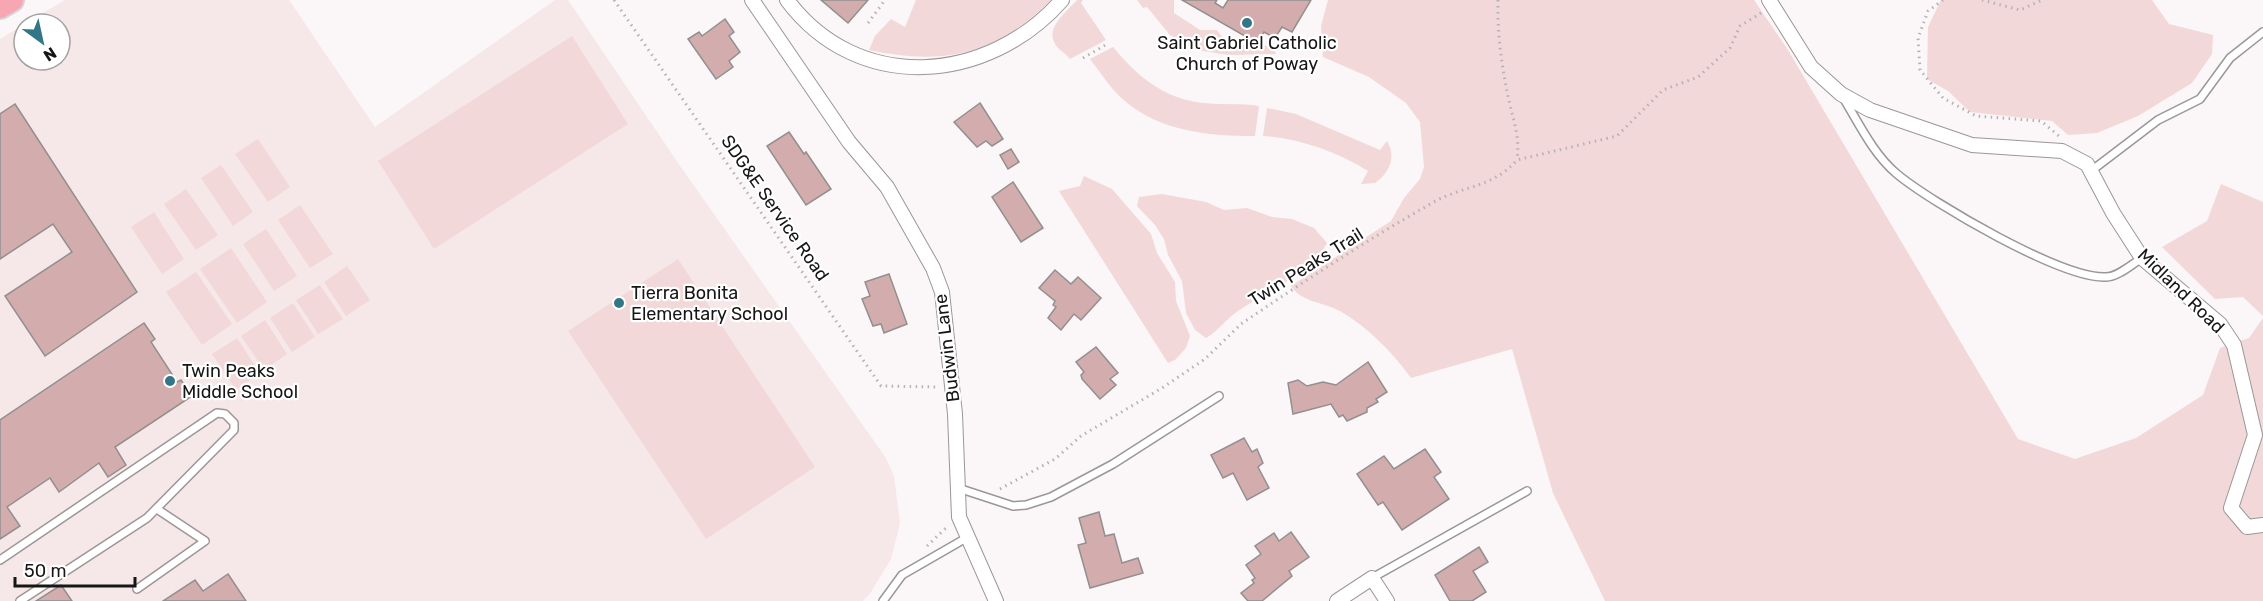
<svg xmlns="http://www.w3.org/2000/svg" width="2263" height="601" font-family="Rubik,sans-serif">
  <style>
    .built { fill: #f6e8e9 }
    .green { fill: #f2d8d9 }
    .building { fill: #d3acae; stroke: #938f8f; stroke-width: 1.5 }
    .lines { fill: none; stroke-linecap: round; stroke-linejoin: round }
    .service-casing { stroke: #9c9797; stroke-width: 10 }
    .minor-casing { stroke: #9c9797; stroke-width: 16 }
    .primary-casing { stroke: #d5d5d5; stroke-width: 26 }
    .path { stroke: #b6b2b3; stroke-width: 3; stroke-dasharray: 1.5 4.5; stroke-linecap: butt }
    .service { stroke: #fff; stroke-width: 7 }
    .minor { stroke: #fff; stroke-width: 14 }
    .primary { stroke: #f7a6b2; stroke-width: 22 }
    .poi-dot { fill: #337687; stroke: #fff; stroke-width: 2 }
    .labels { text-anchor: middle; stroke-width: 4.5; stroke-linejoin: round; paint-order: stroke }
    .poi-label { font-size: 18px; fill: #171616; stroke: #fff; text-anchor: start }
    .street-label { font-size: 18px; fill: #171616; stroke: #fff }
  </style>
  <rect width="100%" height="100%" fill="#fbf6f7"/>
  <path class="built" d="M65,0H289L375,127L555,0H568L678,163L886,458L894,476L900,523L891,559L871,592L863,601H0V39L24,24V60H60V24H24Z"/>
  <g class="green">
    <path d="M916,0H1051C995,55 945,66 869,50L875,36L891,19L905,27Z"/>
    <path d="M1077,0H1083L1081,3L1106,40L1070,59C1067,55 1063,52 1059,49C1041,30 1065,14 1077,0Z"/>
    <path d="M1137,0H1174V13L1200,30H1217L1228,45H1263L1274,49L1276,54L1229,55L1196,50L1170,35L1147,7L1143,8Z"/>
    <path d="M1328,0H1754L1788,50L2018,439L2075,459L2136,438L2203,395L2220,348L2249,338L2263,318V601H1605L1553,493L1512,349L1411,378C1392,352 1369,328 1340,311C1323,302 1301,302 1291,286L1391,221L1404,198L1420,179L1424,167L1420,122L1406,103L1369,77L1323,57L1321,26Z"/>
    <path d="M1941,0H2152L2169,24L2213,35L2212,54L2192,83L2138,116L2097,133L2068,135L2052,121L1970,112L1948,91L1927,79L1928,27Z"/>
    <path d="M572,36L628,124L434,249L378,161Z"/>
    <path d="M1113,47C1137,76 1163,98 1202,103C1221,105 1240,103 1259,106L1255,136C1211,136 1162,132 1126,102C1112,91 1101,73 1090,59Z"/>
    <path d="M1267,108L1296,114L1380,150L1387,141C1397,157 1389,173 1375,183L1361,184L1368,171C1338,152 1298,138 1263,136Z"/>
    <path d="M258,139L290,187L268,202L235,154Z"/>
    <path d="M221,165L253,212L233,226L201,178Z"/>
    <path d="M1084,176L1112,189L1151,234L1157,253L1175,282L1176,301L1190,336L1186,348L1175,360L1168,363L1059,191L1080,186Z"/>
    <path d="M2221,184L2263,202V316L2243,297L2215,299L2162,247L2207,221Z"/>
    <path d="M186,189L218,235L196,250L164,204Z"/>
    <path d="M1162,194L1206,202L1224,210L1247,208L1272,217L1292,219L1314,228L1327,243C1309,276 1268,290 1238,311C1226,319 1218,331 1206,338L1195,330L1186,313L1182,281L1168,255L1164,239L1155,225L1137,206L1139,197Z"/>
    <path d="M300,205L333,254L310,268L278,220Z"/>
    <path d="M154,212L184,259L162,274L131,227Z"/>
    <path d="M266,229L297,276L274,291L243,244Z"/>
    <path d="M231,248L267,302L237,323L200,269Z"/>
    <path d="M678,259L815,467L706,539L568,331Z"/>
    <path d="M347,266L370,300L346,316L324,282Z"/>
    <path d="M196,272L232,324L202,345L166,292Z"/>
    <path d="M320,285L343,319L318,334L296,300Z"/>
    <path d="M293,303L315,337L292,352L270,318Z"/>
    <path d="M265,320L287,354L264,370L241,336Z"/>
    <path d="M237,338L260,373L236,390L212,354Z"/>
  </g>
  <g class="building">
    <path d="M821,0H868L848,23Z"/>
    <path d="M1182,0H1217L1215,3L1223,8L1228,0H1311L1292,32L1282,27L1275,38L1264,32L1257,43Z"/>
    <path d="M725,19L734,32L729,36L740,52L729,61L733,67L716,79L688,39L699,32L702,36Z"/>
    <path d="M980,103L1003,139L992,146L986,141L977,147L954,122Z"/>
    <path d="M15,104L137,292L45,356L5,296L72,252L53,224L0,259V114Z"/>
    <path d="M789,132L804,154L806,152L831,189L806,205L767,146Z"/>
    <path d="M1011,149L1019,162L1008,169L1000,155Z"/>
    <path d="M1013,182L1043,228L1021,242L992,197Z"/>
    <path d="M1055,270L1071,284L1078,277L1101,298L1081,320L1074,314L1061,330L1048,318L1056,307L1053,305L1055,301L1039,288Z"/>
    <path d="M889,274L907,324L884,333L881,324L873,326L862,299L870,296L865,282Z"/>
    <path d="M144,323L155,339L151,342L177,382L181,380L192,396L115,447L126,465L108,477L99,463L59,492L50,478L7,507L20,526L0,539V420Z"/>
    <path d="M1096,347L1118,373L1110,379L1116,385L1100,399L1082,379L1081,375L1084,372L1076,362Z"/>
    <path d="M1368,362L1387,392L1376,399L1378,402L1367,408V412L1347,421L1343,415L1339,417L1331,404L1293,414L1288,383L1298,380L1307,386L1323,382L1336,385Z"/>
    <path d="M1244,438L1252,452L1257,449L1263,463L1258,467L1269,488L1247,500L1233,473L1223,478L1211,455Z"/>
    <path d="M1425,449L1441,472L1434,477L1449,499L1402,530L1383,502L1378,505L1357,474L1384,456L1394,469Z"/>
    <path d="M1099,512L1105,536L1114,534L1122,563L1138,558L1143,573L1090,588L1078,545L1086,543L1079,518Z"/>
    <path d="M1291,532L1309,557L1289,571L1292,576L1262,601H1248L1241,593L1254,583L1252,580L1255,578L1246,565L1261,554L1255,546L1274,533L1279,541Z"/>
    <path d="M1479,547L1488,562L1473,571L1486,592L1472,601H1450L1435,575Z"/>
    <path d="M228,574L246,601H163L195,580L203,591Z"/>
    <path d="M61,585L72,601H36Z"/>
  </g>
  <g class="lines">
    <g class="service-casing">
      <g id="service">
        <path d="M1844,99C1859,124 1874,155 1897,174C1932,203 2062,279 2106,277C2118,277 2132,264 2142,258"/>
        <path d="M2091,171L2158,120L2200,99L2230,58L2263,32"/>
        <path d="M958,488L1013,506L1026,505L1051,497L1113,464L1219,396"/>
        <path d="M0,560L217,413L225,414L234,423V430L147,518L20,601"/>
        <path d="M1372,578L1527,491"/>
        <path d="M137,589L205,541L157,509"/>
        <path d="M883,601L902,575L968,537"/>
      </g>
    </g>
    <g class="minor-casing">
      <g id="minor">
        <path d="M752,0L849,142L887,187L933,268L942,292L955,414L959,517L996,601"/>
        <path d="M787,0C858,95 988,84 1062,0"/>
        <path d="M1769,0L1811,67L1841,94L1870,110L1972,145L2062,151L2087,164L2113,213L2142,258L2220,324L2234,345L2255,435L2231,508L2247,527L2263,525"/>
        <path d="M1337,601L1372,578L1387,601"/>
      </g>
    </g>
    <g class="primary-casing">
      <path id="primary" d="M0,7L12,0"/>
    </g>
    <g class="path">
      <path d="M614,0L881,386L937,387"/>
      <path d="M1498,0C1497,34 1502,68 1509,101C1514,122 1520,138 1517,160"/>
      <path d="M1943,0L1928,11L1918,38L1920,70L1943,98L1976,116L2041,121L2059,136"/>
      <path d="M1982,0L2020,10L2042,0"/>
      <path d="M868,23L885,0"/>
      <path d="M1083,58L1109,43"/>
      <path d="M1000,489L1055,459L1081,436L1162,388L1205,359L1241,324C1303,282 1367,240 1432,203C1463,185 1491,189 1517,160L1617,136L1663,90L1698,77L1730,48L1740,26L1761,13"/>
      <path d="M927,546L948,526"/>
    </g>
    <use href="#service" class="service"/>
    <use href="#minor" class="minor"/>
    <use href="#primary" class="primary"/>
  </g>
  <g class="poi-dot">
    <circle cx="1247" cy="23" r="6"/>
    <circle cx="619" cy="303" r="6"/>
    <circle cx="170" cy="381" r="6"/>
  </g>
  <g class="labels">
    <g class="poi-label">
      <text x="1247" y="49" text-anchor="middle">Saint Gabriel Catholic<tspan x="1247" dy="21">Church of Poway</tspan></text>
      <text x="631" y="299">Tierra Bonita<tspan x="631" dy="21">Elementary School</tspan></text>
      <text x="182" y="377">Twin Peaks<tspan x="182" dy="21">Middle School</tspan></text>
    </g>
    <g class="street-label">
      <text transform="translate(775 208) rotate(55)" y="6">SDG&amp;E Service Road</text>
      <text transform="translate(1306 267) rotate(-32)" y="6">Twin Peaks Trail</text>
      <text transform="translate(2181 291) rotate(44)" y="6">Midland Road</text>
      <text transform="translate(947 348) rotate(-97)" y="6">Budwin Lane</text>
    </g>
  </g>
  <g transform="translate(42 42) rotate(147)"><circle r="28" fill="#ffffff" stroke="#a2a2a2" stroke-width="1.5"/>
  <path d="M0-4.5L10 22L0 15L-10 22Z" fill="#337687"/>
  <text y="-9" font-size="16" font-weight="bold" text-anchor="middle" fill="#171616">N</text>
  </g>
  <path d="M15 577v9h120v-9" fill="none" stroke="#171616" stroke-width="3"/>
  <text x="24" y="577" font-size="18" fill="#171616" stroke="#ffffff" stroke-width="4.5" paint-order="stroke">50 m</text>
</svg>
